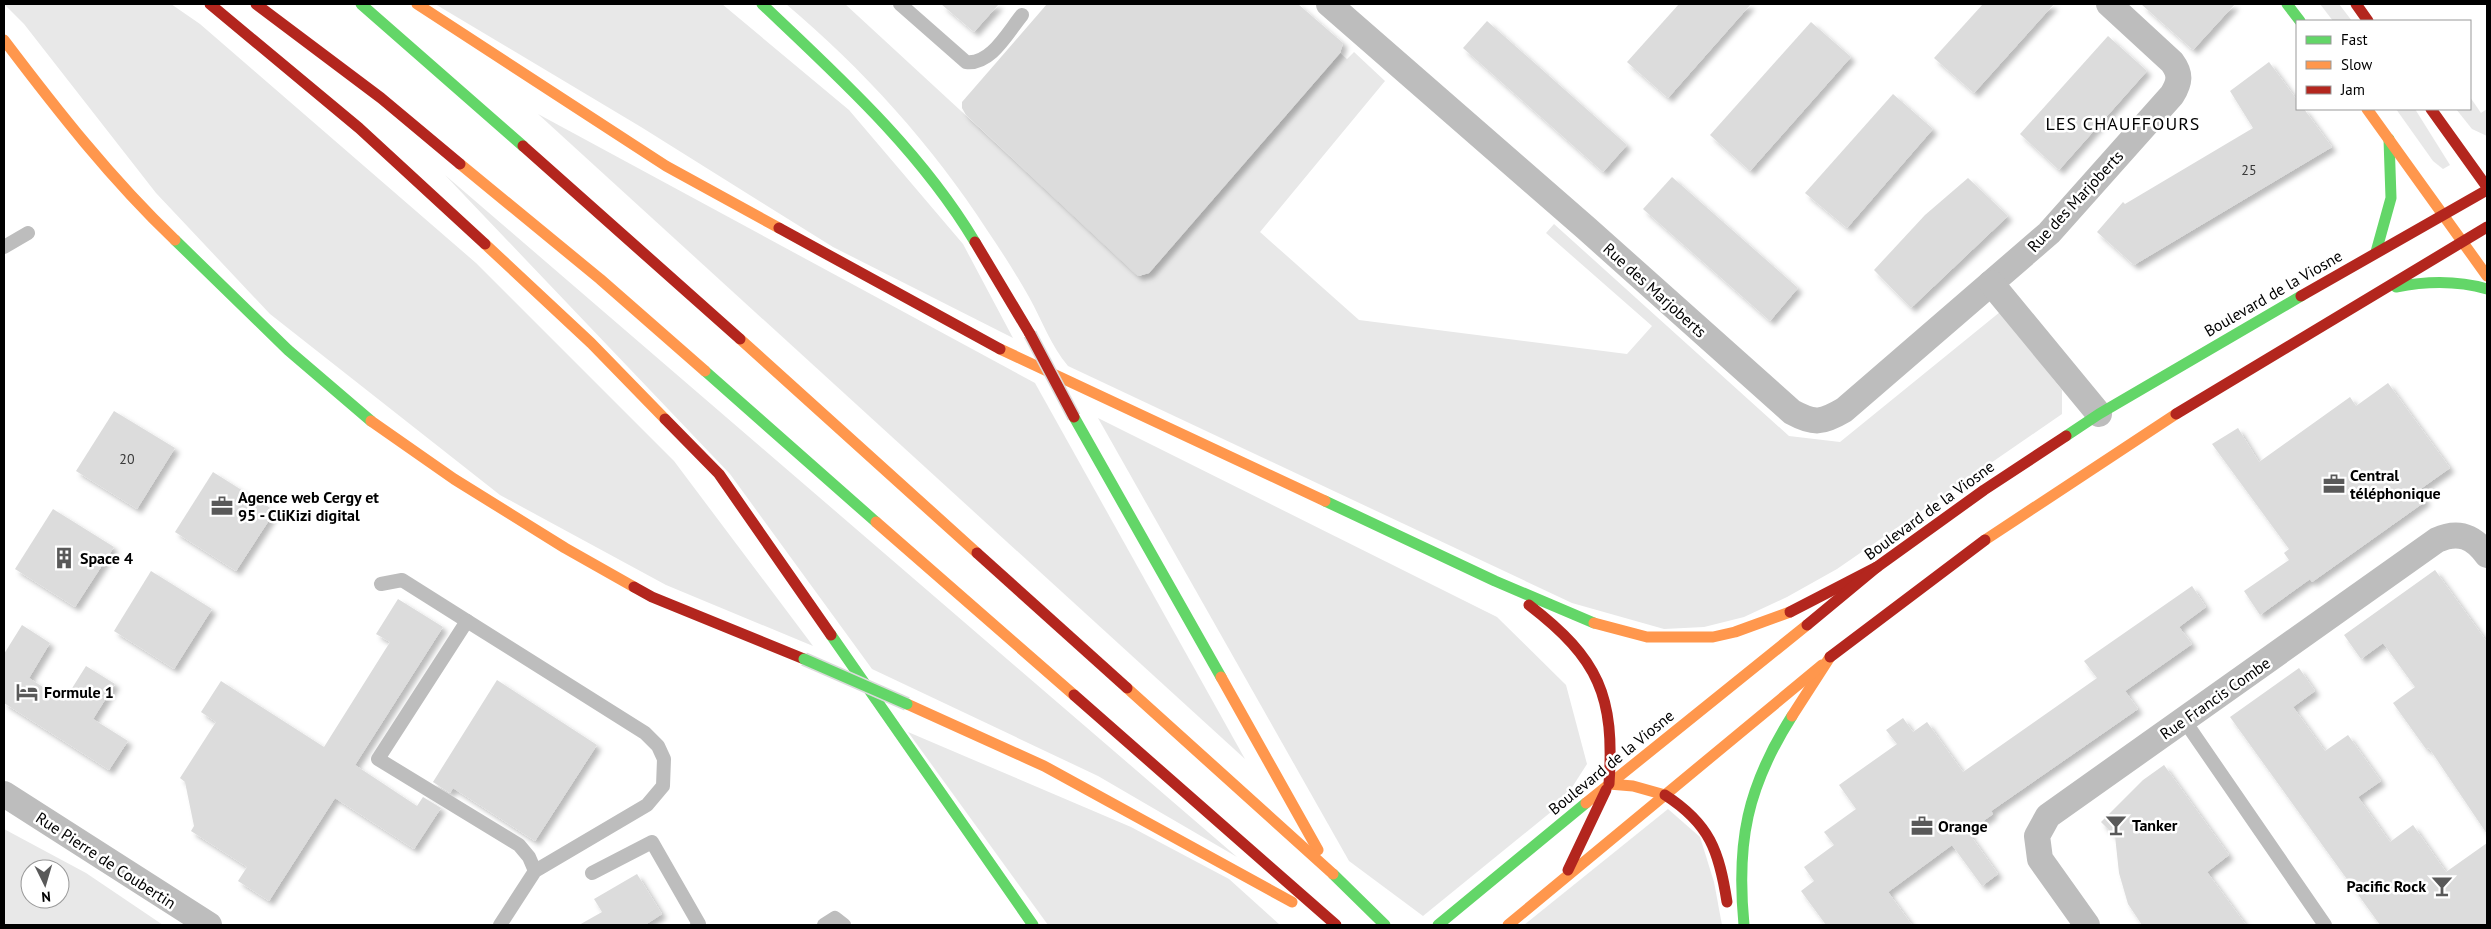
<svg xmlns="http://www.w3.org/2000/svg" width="2491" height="929" font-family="'PT Sans',sans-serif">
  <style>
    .green { fill: #e8e8e8; fill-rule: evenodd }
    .building { fill: #dcdcdc; filter: url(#shadow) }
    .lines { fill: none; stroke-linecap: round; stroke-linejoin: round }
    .lane { stroke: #bdbdbd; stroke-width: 14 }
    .street { stroke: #bdbdbd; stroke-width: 26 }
    .fast { stroke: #63d668; stroke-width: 11 }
    .slow { stroke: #ff974d; stroke-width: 11 }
    .jam { stroke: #b3261e; stroke-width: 11 }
    .fast-bridge-casing { stroke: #dbdbdb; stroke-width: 14; stroke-linecap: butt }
    .jam-bridge-casing { stroke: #dbdbdb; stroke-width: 14; stroke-linecap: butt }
    .fast-bridge { stroke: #63d668; stroke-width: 11 }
    .jam-bridge { stroke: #b3261e; stroke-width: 11 }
    .labels { text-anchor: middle; stroke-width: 5; stroke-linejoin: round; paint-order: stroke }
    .number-label { font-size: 14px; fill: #373737 }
    .street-label { font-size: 16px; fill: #000; stroke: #fff }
    .poi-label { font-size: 16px; font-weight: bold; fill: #000; stroke: #fff; text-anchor: start }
    .neighbourhood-label { font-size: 18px; letter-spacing: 1px; fill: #000; stroke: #fff }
  </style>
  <defs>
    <filter id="shadow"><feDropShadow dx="4.5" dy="4.5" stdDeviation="2.5" flood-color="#0004"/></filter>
  </defs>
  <rect width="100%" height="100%" fill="#fff"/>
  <g class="green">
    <path d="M4,4H171L200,24L476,263L674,461L813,646L666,585L500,495L270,314L156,193L24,24Z"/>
    <path d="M435,4H722L849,110L963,244L1013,338L833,247L641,127Z"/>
    <path d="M786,4H845L1140,276L1149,273L1340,53L1347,59L1354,52L1385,81L1260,232L1359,320L1627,354L1652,326L1546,233L1554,224L1789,436L1840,442L2000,312L2062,390V414L1837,569L1787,597L1744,617L1704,627L1664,629L1572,603L1068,366C1051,346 1042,320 1029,297C1016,274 1002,252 987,230C933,146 862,68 786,4Z"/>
    <path d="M2320,4H2339L2352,21H2333Z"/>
    <path d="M2470,97L2481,113L2487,109V136L2472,129L2456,109H2470Z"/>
    <path d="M2396,109H2415L2450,165L2443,169L2433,161Z"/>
    <path d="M538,114L1035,383L1245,759Z"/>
    <path d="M445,175L1237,857L1098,776L872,669L730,474Z"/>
    <path d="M1098,418L1497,617L1566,685L1587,764L1562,803L1423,916L1349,861Z"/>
    <path d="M908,732L1131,827L1229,879L1280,925H1048Z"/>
    <path d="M1668,809L1700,837L1714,882L1722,925H1524Z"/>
    <path d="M4,829L86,873L163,925H4ZM30,869H60V899H30Z"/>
  </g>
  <g class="building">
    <path d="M941,4H999L974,32Z"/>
    <path d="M1047,4H1298L1343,43L1340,53L1149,273L1138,276L966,115L962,108V102Z"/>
    <path d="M1679,4H1751L1668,98L1627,62Z"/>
    <path d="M1983,4H2054L1974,93L1934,58Z"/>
    <path d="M2141,4H2235L2193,50Z"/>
    <path d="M1487,21L1627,145L1603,172L1463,48Z"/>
    <path d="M1811,22L1851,57L1750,171L1710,135Z"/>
    <path d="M2108,36L2147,71L2059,170L2020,134Z"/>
    <path d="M2269,62L2297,100V109H2304L2332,147L2134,265L2097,232L2123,202L2125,204L2253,128L2230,91Z"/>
    <path d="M1893,94L1933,129L1847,228L1805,193Z"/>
    <path d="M1672,177L1798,288L1770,321L1643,209Z"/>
    <path d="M1968,178L2008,216L1911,308L1874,270L1925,215Z"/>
    <path d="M2388,383L2450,468L2419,490L2426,501L2312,582L2310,579L2260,615L2244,591L2289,560L2284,553L2289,549L2212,444L2238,428L2259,462L2350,397L2356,406Z"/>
    <path d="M114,411L175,448L137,509L76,471Z"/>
    <path d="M213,472L275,511L236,571L175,532Z"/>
    <path d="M53,509L114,547L75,607L15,569Z"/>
    <path d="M2435,570L2487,642V834L2429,748L2426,749L2393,703L2415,687L2383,643L2361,659L2344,635Z"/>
    <path d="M151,571L212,609L174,669L114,631Z"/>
    <path d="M2192,586L2206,607L2179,627L2192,644L2125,691L2138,709L1991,811L1993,814L1968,832L1998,874L1982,886L1952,845L1888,892L1912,925H1826L1801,891L1814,881L1804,867L1834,845L1824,832L1856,809L1839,785L1897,744L1886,730L1903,718L1913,732L1927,722L1963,772L2097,678L2084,661Z"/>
    <path d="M398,599L443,627L355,765L417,806L423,797L441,808L414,849L335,798L269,901L238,881L247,867L191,831L194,826L185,782L180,778L216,722L201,712L221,681L324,747L390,642L376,634Z"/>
    <path d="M22,625L50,643L29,678L64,701L86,666L115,684L93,719L128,741L109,770L4,703V654Z"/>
    <path d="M2299,668L2315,691L2293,707L2325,751L2348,735L2381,781L2358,797L2390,842L2413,825L2446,872L2487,843V925H2380L2230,717Z"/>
    <path d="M497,680L597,745L535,841L453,788L450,793L433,782Z"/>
    <path d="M2164,765L2229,855L2207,872L2246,925H2142L2128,904L2119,873L2115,836L2101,822L2143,780Z"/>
    <path d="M637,874L662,914L645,925H579L602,912L594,899Z"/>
  </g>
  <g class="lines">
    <g class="lane">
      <path d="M900,4L966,62C991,65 1008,32 1022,15"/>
      <path d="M4,247L28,233"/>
      <path d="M381,584L402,580L467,621"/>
      <path d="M2184,720L2325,925"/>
      <path d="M592,873L652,842L699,924L697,925"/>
      <path d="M500,925L535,871L647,805L663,786L664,759L658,746L645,733L467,621L378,759L519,845L529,857L535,871"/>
      <path d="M824,925L835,918L844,925"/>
    </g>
    <g class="street">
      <path d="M1329,4L1586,228L1792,412C1814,424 1822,423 1844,410L2049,233L2172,95C2180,82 2181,74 2172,62L2109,4"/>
      <path d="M1991,283L2099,414"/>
      <path d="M4,794L209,925"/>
      <path d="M2087,925L2040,859L2037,836L2048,816L2437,540C2459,530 2474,537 2487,555"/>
    </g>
    <g class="fast">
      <path d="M361,4L523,146"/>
      <path d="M762,4C839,77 920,150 975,242"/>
      <path d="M2287,4L2300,21"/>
      <path d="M175,240L288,350L371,421"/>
      <path d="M2376,252L2391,198L2389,139"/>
      <path d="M2396,287C2427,281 2456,280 2487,289"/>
      <path d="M705,371L876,522"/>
      <path d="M1074,417L1221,677"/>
      <path d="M2066,436L2099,414L2301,296"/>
      <path d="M1325,501L1495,581L1594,623"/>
      <path d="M831,635L1033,925"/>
      <path d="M1333,874L1385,925"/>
      <path d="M1438,925L1586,803"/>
      <path d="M1744,925C1736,842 1747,787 1792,716"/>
    </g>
    <g class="slow">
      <path d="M417,4L666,166L779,228"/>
      <path d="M4,40C57,110 111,179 175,240"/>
      <path d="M2367,109L2487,276"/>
      <path d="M460,164L600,279L705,371"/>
      <path d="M485,244L591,343L665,419"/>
      <path d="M740,339L977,553"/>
      <path d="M1000,349L1325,501"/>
      <path d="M371,421L454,479L565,548L634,587"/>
      <path d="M876,522L1074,695"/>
      <path d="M1985,540L2176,414"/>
      <path d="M1594,623L1647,637H1713L1735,632L1790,612"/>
      <path d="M1221,677L1318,850"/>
      <path d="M1127,688L1333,874"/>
      <path d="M907,704L1044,766L1292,902"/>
      <path d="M1792,716L1830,657"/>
      <path d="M1609,784L1633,786L1665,795"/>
      <path d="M1586,803L1807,625"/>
      <path d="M1508,925L1822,665"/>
    </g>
    <g class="jam">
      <path d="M210,4L359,128L485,244"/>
      <path d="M256,4L381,98L460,164"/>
      <path d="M2356,4L2368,21"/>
      <path d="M2431,109L2487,187"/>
      <path d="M523,146L740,339"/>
      <path d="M779,228L1000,349"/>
      <path d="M975,242L1030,334"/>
      <path d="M2301,296L2487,190"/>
      <path d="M2176,414L2487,227"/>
      <path d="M665,419L719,474L831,635"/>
      <path d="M977,553L1127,688"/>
      <path d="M634,587L652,597L804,659"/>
      <path d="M1529,605C1599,659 1615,696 1609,784"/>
      <path d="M1790,612L1877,567"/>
      <path d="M1807,625L1877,567L1984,490L2066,436"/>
      <path d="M1830,657L1985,540"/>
      <path d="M1074,695L1336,925"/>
      <path d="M1665,795C1710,824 1719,851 1727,902"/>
      <path d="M1568,870L1606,790"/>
    </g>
    <g class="fast-bridge-casing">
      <path id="fast-bridge" d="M804,659L907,704"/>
    </g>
    <g class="jam-bridge-casing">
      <path id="jam-bridge" d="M1030,334L1074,417"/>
    </g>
    <use href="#fast-bridge" class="fast-bridge"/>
    <use href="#jam-bridge" class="jam-bridge"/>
  </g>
  <defs>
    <g id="office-bare" transform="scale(1.725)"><path d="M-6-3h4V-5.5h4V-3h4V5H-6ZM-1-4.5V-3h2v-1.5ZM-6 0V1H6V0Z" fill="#595959" stroke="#fff" stroke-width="2.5" paint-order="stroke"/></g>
    <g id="building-bare" transform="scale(1.725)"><path d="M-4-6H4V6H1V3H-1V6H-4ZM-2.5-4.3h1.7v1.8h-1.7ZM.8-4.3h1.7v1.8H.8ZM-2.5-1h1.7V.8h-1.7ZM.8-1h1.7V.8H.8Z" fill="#595959" stroke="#fff" stroke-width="2.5" paint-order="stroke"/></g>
    <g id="hotel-bare" transform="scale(1.725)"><path d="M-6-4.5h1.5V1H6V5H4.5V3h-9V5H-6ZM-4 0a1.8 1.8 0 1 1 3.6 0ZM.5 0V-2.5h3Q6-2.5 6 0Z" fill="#595959" stroke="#fff" stroke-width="2.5" paint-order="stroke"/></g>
    <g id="bar-bare" transform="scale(1.725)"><path d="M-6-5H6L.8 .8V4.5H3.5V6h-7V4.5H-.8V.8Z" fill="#595959" stroke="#fff" stroke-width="2.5" paint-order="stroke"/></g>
  </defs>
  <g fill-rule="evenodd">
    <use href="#office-bare" x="2334" y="484"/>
    <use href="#office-bare" x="222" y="506"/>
    <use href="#building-bare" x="64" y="558"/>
    <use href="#hotel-bare" x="27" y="692"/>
    <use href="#bar-bare" x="2116" y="825"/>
    <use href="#office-bare" x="1922" y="826"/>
    <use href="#bar-bare" x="2442" y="886"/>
  </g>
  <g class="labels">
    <g class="number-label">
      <text x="2249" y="175">25</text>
      <text x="127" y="464">20</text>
    </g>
    <g class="street-label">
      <text transform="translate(2075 201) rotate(-47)" y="6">Rue des Marjoberts</text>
      <text transform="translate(1655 290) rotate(42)" y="6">Rue des Marjoberts</text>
      <text transform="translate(2273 293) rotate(-30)" y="6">Boulevard de la Viosne</text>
      <text transform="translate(1929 510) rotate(-36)" y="6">Boulevard de la Viosne</text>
      <text transform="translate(2215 698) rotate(-35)" y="6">Rue Francis Combe</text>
      <text transform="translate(1611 762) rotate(-39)" y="6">Boulevard de la Viosne</text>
      <text transform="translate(106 860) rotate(33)" y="6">Rue Pierre de Coubertin</text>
    </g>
    <g class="poi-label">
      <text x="2350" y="481">Central<tspan x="2350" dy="18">téléphonique</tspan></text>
      <text x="238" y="503">Agence web Cergy et<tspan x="238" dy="18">95 - CliKizi digital</tspan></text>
      <text x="80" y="564">Space 4</text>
      <text x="44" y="698">Formule 1</text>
      <text x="2132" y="831">Tanker</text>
      <text x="1938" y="832">Orange</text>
      <text x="2426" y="892" text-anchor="end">Pacific Rock</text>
    </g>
    <g class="neighbourhood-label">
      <text x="2123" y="130">LES CHAUFFOURS</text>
    </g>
  </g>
  <rect width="2491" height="929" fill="none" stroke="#000000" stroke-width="10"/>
  <rect x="2296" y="20" width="175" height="90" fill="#ffffff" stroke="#999999"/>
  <rect x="2306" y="36" width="25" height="8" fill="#63d668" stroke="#999999"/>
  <text x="2341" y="45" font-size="15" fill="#000000">Fast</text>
  <rect x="2306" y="61" width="25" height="8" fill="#ff974d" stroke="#999999"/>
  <text x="2341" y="70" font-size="15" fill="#000000">Slow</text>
  <rect x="2306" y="86" width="25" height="8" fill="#b3261e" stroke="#999999"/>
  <text x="2341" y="95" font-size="15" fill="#000000">Jam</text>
  <g transform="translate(45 884) rotate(175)"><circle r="24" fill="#ffffff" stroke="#999999"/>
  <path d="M0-4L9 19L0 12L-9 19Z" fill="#595959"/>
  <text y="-8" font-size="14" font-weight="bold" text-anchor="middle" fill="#000000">N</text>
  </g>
</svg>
